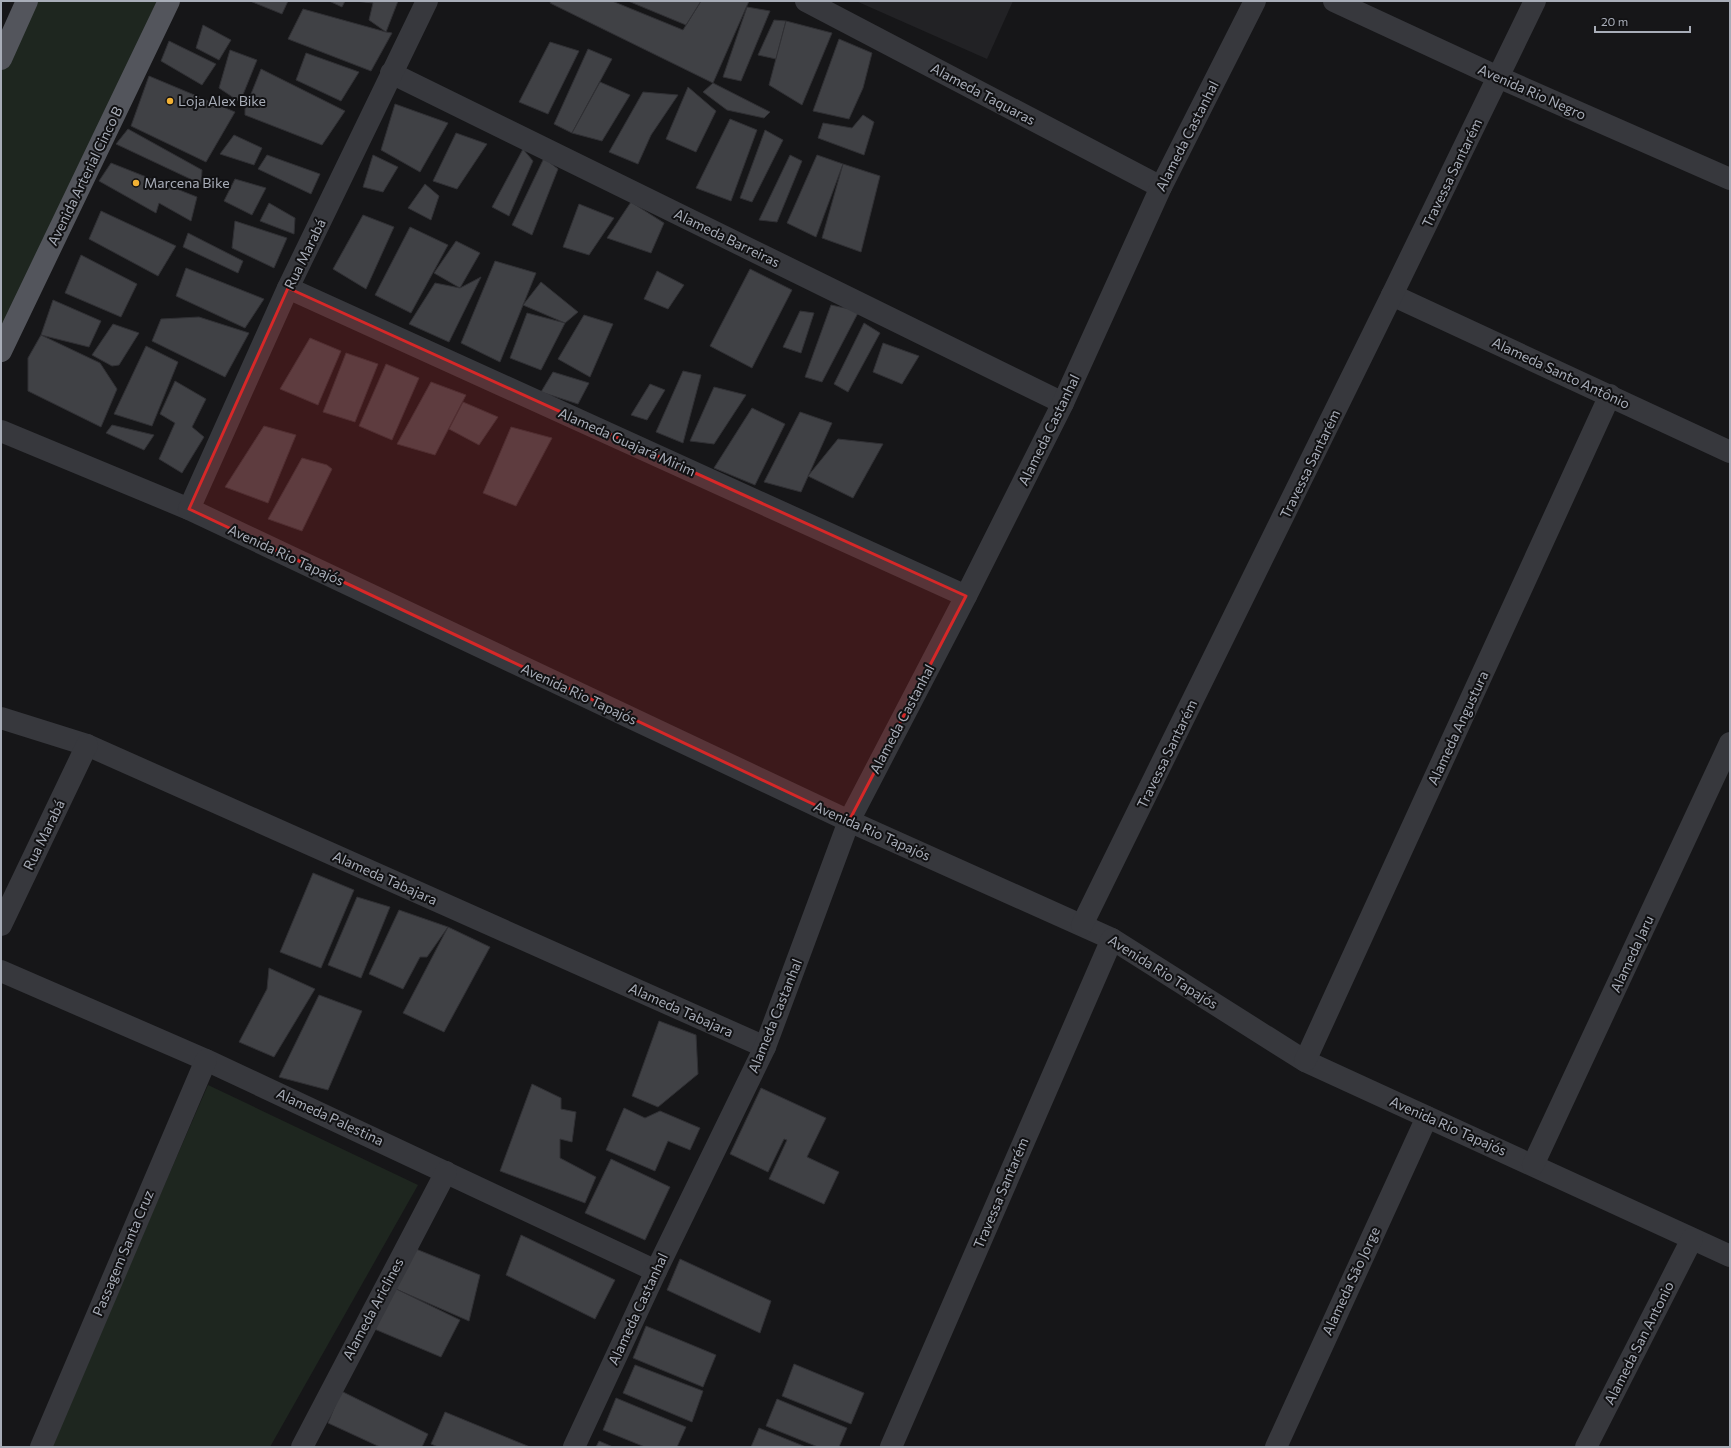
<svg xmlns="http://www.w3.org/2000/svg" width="1731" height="1448" font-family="Commissioner,sans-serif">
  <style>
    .built { fill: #222225 }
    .green { fill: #1e261f }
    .building { fill: #404145; stroke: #303034 }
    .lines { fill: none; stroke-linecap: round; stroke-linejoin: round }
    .minor { stroke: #37383d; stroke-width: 22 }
    .primary { stroke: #53555c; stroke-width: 22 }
    .marked { fill: #d62828; fill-opacity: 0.2; stroke: #d62828; stroke-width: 3; stroke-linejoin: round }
    .poi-dot { fill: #f2b134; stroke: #111113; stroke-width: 1.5 }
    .labels { text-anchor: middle; stroke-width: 4; stroke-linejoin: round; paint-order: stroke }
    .street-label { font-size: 14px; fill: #a8adb8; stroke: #111113 }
    .poi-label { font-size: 14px; fill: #a8adb8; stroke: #111113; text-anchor: start }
  </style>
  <rect width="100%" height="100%" fill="#161618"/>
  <path class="built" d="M856,1H1013L987,59Z"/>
  <g class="green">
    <path d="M27,1H169L1,351V59Z"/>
    <path d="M208,1085L418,1185L270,1447H50Z"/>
  </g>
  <g class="building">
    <path d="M250,1H288L282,14Z"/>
    <path d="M329,1H345L342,7Z"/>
    <path d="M355,1H398L386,32L369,20L373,3Z"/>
    <path d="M551,1H612L683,30L701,1H749L713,83L550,3Z"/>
    <path d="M628,1H701L686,25Z"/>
    <path d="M747,7L770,11L741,81L723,77Z"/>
    <path d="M303,9L386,32L392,33L371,71L288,39Z"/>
    <path d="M774,20L786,21L776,59L758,55Z"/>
    <path d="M786,21L832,33L802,105L769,85Z"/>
    <path d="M203,25L231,40L219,60L196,48Z"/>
    <path d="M839,39L872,53L863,88L849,119L813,111Z"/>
    <path d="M169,41L216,64L202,85L161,61Z"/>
    <path d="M550,42L579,51L548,114L519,102Z"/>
    <path d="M588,49L612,59L572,133L554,124Z"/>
    <path d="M230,50L257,60L240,102L219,88Z"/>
    <path d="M306,53L359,72L341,101L296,80Z"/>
    <path d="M261,69L345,111L322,145L245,115V109Z"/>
    <path d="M149,76L235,112L206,162L131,126Z"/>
    <path d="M600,82L630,95L602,141L572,133Z"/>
    <path d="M713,83L770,112L764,118L727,110L703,92Z"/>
    <path d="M688,87L716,111L696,152L666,139Z"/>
    <path d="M643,92L678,95L651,135L638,164L609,152Z"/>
    <path d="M395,104L448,123L420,172L381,150Z"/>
    <path d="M863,115L874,122L864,155L818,138L823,123L852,128Z"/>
    <path d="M730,119L757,130L731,201L696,188Z"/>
    <path d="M128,129L202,170L201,184L116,144Z"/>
    <path d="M765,130L783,140L752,202L740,198Z"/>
    <path d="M456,133L487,144L457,189L433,181Z"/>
    <path d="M234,135L262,148L254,165L220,154Z"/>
    <path d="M523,149L533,161L509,216L492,207Z"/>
    <path d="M267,155L320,174L311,194L258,169Z"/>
    <path d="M373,155L398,167L383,192L363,187Z"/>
    <path d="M790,155L802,161L777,222L759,220Z"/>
    <path d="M817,155L843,164L816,237L787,223Z"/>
    <path d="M544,158L558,169L532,235L512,225Z"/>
    <path d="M111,163L197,197L191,221L159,203L156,213L99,181Z"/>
    <path d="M843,164L880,176L861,252L822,238Z"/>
    <path d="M235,179L266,188L252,215L224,201Z"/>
    <path d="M425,184L439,196L431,220L408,208Z"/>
    <path d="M631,202L664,223L651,253L607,238Z"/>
    <path d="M269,203L295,218L294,234L260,221Z"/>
    <path d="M579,204L614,218L589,255L563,247Z"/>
    <path d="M101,211L176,246L158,276L89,239Z"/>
    <path d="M363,215L394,227L366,289L333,269Z"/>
    <path d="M235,221L287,238L274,268L232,248Z"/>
    <path d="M410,227L448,245L411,313L375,295Z"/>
    <path d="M188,233L243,261L238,273L183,247Z"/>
    <path d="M456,241L480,253L460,288L434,273Z"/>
    <path d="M81,255L137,284L121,317L65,293Z"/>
    <path d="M495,261L536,273L500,362L461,343Z"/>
    <path d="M186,268L264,299L245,328L176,296Z"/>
    <path d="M750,269L792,290L752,368L710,346Z"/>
    <path d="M657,271L684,285L668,309L644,299Z"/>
    <path d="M481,277L449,342L409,324L435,283L460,288Z"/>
    <path d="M541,282L578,312L565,323L523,305Z"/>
    <path d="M53,300L101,321L89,347L41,335Z"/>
    <path d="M831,305L859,311L822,382L805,377Z"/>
    <path d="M800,311L814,313L801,353L783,347Z"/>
    <path d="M527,313L565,323L541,370L510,358Z"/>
    <path d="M584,315L613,324L590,377L558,359Z"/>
    <path d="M199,317L249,333L225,377L152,341L161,319Z"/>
    <path d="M864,323L880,333L848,392L834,384Z"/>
    <path d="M113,324L139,333L119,365L112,366L92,355Z"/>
    <path d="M41,335L100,363L117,389L101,427L28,391V358Z"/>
    <path d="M310,338L341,351L318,405L280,389Z"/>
    <path d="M883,343L919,356L902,384L873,372Z"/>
    <path d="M146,346L178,362L152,426L114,414Z"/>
    <path d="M346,353L378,364L355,422L323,412Z"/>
    <path d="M386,364L419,378L392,440L359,426Z"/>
    <path d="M683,371L701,375L683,443L656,432Z"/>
    <path d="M553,372L589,383L578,404L541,392Z"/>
    <path d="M175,381L206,399L192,427L204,437L182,473L159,459L175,423L160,414Z"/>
    <path d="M431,382L466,395L435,455L397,444Z"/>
    <path d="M650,384L665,390L647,420L631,415Z"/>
    <path d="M714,387L746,395L714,444L690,441Z"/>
    <path d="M463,402L498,417L479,445L449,429Z"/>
    <path d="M752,408L785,424L755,485L714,468Z"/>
    <path d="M800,412L832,423L801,492L764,482Z"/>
    <path d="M112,425L154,435L144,450L106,433Z"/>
    <path d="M264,426L296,435L268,503L225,487Z"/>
    <path d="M511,427L552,438L516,506L483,493Z"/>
    <path d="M838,439L883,444L853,498L808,476Z"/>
    <path d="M302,458L327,465L332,469L302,531L268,519Z"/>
    <path d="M313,873L354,890L321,968L280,952Z"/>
    <path d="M357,897L390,907L361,978L328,965Z"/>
    <path d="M399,910L448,927L427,957H420L403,989L369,974Z"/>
    <path d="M448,927L490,947L444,1032L403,1013Z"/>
    <path d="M269,968L315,989L274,1057L239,1042L267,989Z"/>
    <path d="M319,995L362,1011L328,1090L279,1077Z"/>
    <path d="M659,1021L696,1035L698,1074L658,1107L632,1096Z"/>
    <path d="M532,1084L561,1098V1109L576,1112L572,1142L560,1139V1158L596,1177L585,1203L500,1171Z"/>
    <path d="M761,1088L826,1118L807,1157L839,1172L824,1204L769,1179L787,1140L784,1139L768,1172L730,1154Z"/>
    <path d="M624,1108L645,1118L660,1111L700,1128L690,1150L668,1141L655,1171L606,1150Z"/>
    <path d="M611,1159L670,1187L645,1240L585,1213Z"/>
    <path d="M521,1235L615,1280L595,1319L506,1275Z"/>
    <path d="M411,1247L480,1275L469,1321L391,1287Z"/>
    <path d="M680,1259L771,1301L760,1333L667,1290Z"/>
    <path d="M386,1284L460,1320L441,1357L372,1328Z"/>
    <path d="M646,1326L716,1355L703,1387L633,1358Z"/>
    <path d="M794,1364L864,1393L851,1424L782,1396Z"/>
    <path d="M635,1365L703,1391L692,1422L623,1393Z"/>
    <path d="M341,1391L428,1434L422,1447H380L328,1423Z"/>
    <path d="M616,1398L686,1427L677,1447H645L603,1430Z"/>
    <path d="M777,1399L847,1428L839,1447H818L766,1426Z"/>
    <path d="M445,1412L530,1447H438L431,1444Z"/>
    <path d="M759,1428L806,1447H751Z"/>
    <path d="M599,1441L613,1447H596Z"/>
  </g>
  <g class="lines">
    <g class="minor">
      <path d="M806,1L1161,187"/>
      <path d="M1334,1L1498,77L1730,179"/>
      <path d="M391,73L1063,403"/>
      <path d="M288,288L966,596"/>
      <path d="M1392,295L1730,452"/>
      <path d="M1,431L189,509L849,821L1112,939L1305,1061L1730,1256"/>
      <path d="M189,509L288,288L427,1"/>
      <path d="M1,718L87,745L765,1047"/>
      <path d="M1,925L87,745"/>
      <path d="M1082,925L1392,295L1535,1"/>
      <path d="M1,971L206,1060L656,1271"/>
      <path d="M1305,1061L1610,395"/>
      <path d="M1533,1165L1730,743"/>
      <path d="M41,1447L206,1060"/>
      <path d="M302,1447L446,1172"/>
      <path d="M574,1447L656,1271L765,1047L849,821L966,596L1063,403L1161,187L1255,1"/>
      <path d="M891,1447L1112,939"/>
      <path d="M1276,1447L1427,1117"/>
      <path d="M1586,1447L1692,1239"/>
    </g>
    <g class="primary">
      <path d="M1,59L27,1"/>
      <path d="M1,351L169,1"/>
    </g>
  </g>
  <path class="marked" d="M288,288L966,596L849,821L189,509Z"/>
  <g class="poi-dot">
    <circle cx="170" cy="101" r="4"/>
    <circle cx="136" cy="183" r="4"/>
  </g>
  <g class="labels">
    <g class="street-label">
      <text transform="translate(1532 92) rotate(24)" y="5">Avenida Rio Negro</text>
      <text transform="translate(983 94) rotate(28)" y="5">Alameda Taquaras</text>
      <text transform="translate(1187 136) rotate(-63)" y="5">Alameda Castanhal</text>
      <text transform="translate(1452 173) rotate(-64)" y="5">Travessa Santarém</text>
      <text transform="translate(85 176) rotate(-64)" y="5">Avenida Arterial Cinco B</text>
      <text transform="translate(727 238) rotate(26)" y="5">Alameda Barreiras</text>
      <text transform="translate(305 254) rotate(-64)" y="5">Rua Marabá</text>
      <text transform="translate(1561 373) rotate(25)" y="5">Alameda Santo Antônio</text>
      <text transform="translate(1049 430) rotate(-64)" y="5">Alameda Castanhal</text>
      <text transform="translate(627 442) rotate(24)" y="5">Alameda Guajará Mirim</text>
      <text transform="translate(1310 464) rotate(-64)" y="5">Travessa Santarém</text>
      <text transform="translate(286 555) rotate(25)" y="5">Avenida Rio Tapajós</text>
      <text transform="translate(579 694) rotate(25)" y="5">Avenida Rio Tapajós</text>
      <text transform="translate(902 719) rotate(-62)" y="5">Alameda Castanhal</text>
      <text transform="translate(1458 728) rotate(-65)" y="5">Alameda Angustura</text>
      <text transform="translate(1167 754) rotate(-64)" y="5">Travessa Santarém</text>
      <text transform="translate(872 831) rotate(24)" y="5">Avenida Rio Tapajós</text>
      <text transform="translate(44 835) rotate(-64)" y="5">Rua Marabá</text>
      <text transform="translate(385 878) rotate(24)" y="5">Alameda Tabajara</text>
      <text transform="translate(1632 954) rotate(-65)" y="5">Alameda Jaru</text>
      <text transform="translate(1163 972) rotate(32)" y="5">Avenida Rio Tapajós</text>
      <text transform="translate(681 1010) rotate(24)" y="5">Alameda Tabajara</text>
      <text transform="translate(775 1016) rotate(-68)" y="5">Alameda Castanhal</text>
      <text transform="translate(330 1117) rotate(25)" y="5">Alameda Palestina</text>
      <text transform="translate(1448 1126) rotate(24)" y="5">Avenida Rio Tapajós</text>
      <text transform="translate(1001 1193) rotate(-67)" y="5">Travessa Santarém</text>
      <text transform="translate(123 1253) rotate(-67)" y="5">Passagem Santa Cruz</text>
      <text transform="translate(1351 1281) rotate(-65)" y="5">Alameda São Jorge</text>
      <text transform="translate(373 1309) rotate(-62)" y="5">Alameda Ariclines</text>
      <text transform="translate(638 1309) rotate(-65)" y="5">Alameda Castanhal</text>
      <text transform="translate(1639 1343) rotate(-63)" y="5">Alameda San Antonio</text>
    </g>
    <g class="poi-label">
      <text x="178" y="106">Loja Alex Bike</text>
      <text x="144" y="188">Marcena Bike</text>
    </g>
  </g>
  <rect width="1731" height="1448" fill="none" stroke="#a8adb8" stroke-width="4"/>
  <path d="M1595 26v6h95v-6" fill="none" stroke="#a8adb8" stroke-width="2"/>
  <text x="1601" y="26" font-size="12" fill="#a8adb8" stroke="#111113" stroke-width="3" paint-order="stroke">20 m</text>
</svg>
